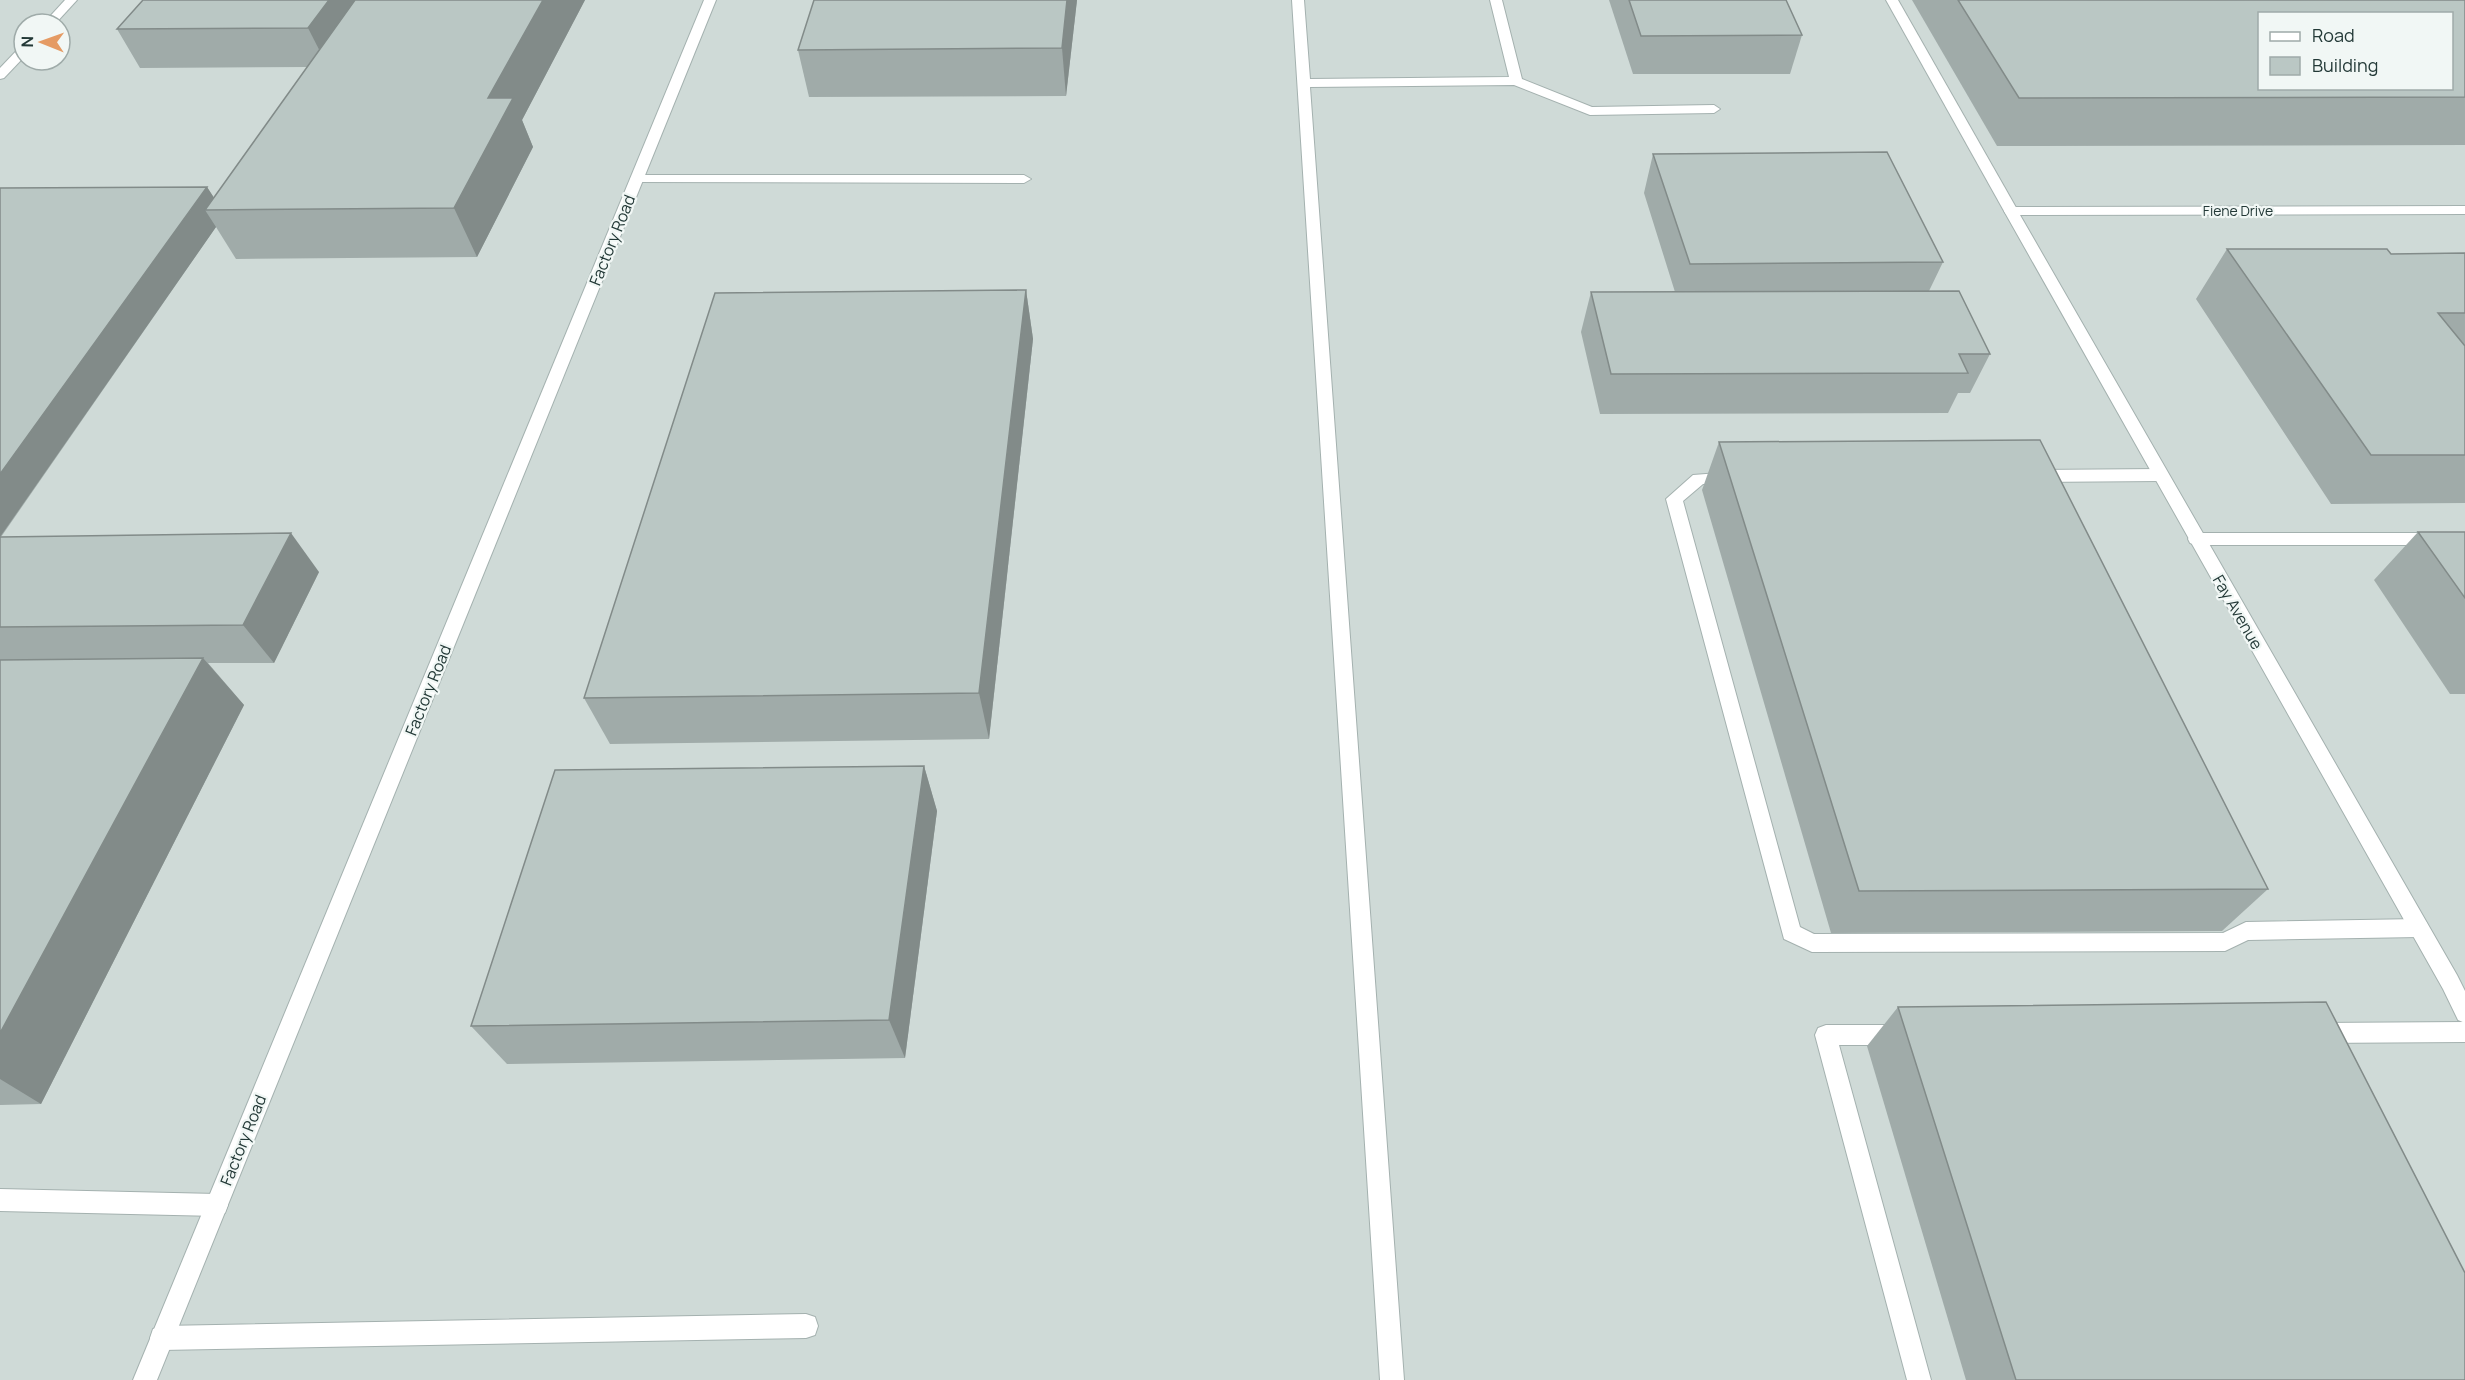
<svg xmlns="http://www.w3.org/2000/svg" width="2465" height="1380" font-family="Manrope,sans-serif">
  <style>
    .built { fill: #cfdad7; fill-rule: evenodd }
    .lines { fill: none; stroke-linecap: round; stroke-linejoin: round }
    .service-casing { stroke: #a4b1af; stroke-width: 2 }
    .minor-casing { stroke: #a4b1af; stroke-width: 2 }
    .service { fill: #fff; fill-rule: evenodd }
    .minor { fill: #fff; fill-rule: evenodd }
    .wall { fill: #a0aba9 }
    .shaded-wall { fill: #828b89 }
    .building { fill: #bac7c4; stroke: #828b89; stroke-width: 1.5; fill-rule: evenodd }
    .labels { text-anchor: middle; stroke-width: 4.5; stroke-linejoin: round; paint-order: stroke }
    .far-street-label { font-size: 14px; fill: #233937; stroke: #f1f7f5 }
    .street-label { font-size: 16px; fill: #233937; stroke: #f1f7f5 }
  </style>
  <rect width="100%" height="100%" fill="#e1eae8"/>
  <path class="built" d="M0,0H2465V1380H0ZM2260,14H2452V88H2260ZM24,24H60V60H24Z"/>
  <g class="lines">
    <g class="service-casing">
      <g id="service">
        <path d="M1292,0H1304L1310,79L1509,77L1490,0H1502L1522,79L1592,107L1714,105L1720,109L1714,113L1590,115L1514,85L1310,87L1404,1380H1380Z"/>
        <path d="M1886,0H1898L2018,211L2016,214H2006L2004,211Z"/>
        <path d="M637,175H1024L1031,179L1024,183L632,182L630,179Z"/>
        <path d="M2160,469L2166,471L2168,475L2166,479L2160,481L2035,482L2029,480L2027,476L2029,472L2035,470Z"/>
        <path d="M1732,472L1738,474L1740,478L1738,482L1703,484L1683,501L1800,927L1814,934L2223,933L2246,922L2419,919L2426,922L2429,928L2426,934L2419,937L2248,940L2225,951L1812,952L1784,939L1666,499L1693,475Z"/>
        <path d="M2196,533H2465V545H2196L2190,543L2188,539L2190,535Z"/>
        <path d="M2465,1022V1042L2317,1043L2309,1040L2306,1033L2309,1026L2317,1023Z"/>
        <path d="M1826,1025H1899L1907,1028L1910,1035L1907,1042L1899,1045H1839L1931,1380H1907L1815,1035L1818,1028Z"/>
        <path d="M0,1189L217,1194L225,1197L228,1205L225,1213L217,1216L0,1211Z"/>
        <path d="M806,1314L815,1317L818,1326L815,1335L806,1338L162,1350L153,1347L150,1338L153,1329L162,1326Z"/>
      </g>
    </g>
    <g class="minor-casing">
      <g id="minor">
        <path d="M65,0H77L55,24H43Z"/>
        <path d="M704,0H716L157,1380H133Z"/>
        <path d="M24,46V57L4,78L0,79V68L20,47Z"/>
        <path d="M2465,206V214L2020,215L2457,975L2465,991V1023L2458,1020L2443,989L2004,211L2011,207Z"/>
      </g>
    </g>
    <use href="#service" class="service"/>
    <use href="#minor" class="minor"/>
  </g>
  <g class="wall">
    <path d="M143,0H585L522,120L533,147L477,257L236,259L216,227L1,537L319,572L274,663H208L244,705L41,1104L0,1105V188L207,187L214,198L308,67L140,68L117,29Z"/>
    <path d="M1077,0L1066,96L809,97L798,50Z"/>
    <path d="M1609,0H1786L1802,35L1790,74H1633Z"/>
    <path d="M1912,0H2465V145L1997,146Z"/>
    <path d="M1653,154L1943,262L1929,291L1990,354L1970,393H1958L1948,413L1600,414L1581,332L1591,292H1675L1644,193Z"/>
    <path d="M2227,249L2391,254L2465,253V503L2331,504L2196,299Z"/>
    <path d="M1026,290L1033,339L989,739L610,744L584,698Z"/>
    <path d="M1719,442L2268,889L2222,931L1831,933L1702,490Z"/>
    <path d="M2418,532H2465V694H2450L2374,580Z"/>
    <path d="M924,766L937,811L905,1058L507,1064L471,1026Z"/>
    <path d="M1898,1007L2465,1380H1966L1867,1046Z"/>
  </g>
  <g class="shaded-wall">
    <path d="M329,0H374L328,67L308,28Z"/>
    <path d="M543,0H585L522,120L533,147L477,257L454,208L488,98Z"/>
    <path d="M1067,0H1077L1066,96L1062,48Z"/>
    <path d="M207,187L222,210H205L216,227L0,537V474Z"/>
    <path d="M1026,290L1033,339L989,739L979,693Z"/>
    <path d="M291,533L319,572L274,663L243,625Z"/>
    <path d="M203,658L244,705L41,1104L0,1079V1033Z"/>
    <path d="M924,766L937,811L905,1058L889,1020Z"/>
  </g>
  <g class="building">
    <path d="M143,0H329L308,28L117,29Z"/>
    <path d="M355,0H543L488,98H513L454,208L205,210Z"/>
    <path d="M814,0H1067L1062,48L798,50Z"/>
    <path d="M1629,0H1786L1802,35L1641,36Z"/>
    <path d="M1958,0H2465V97L2019,98ZM2259,14H2451V88H2259Z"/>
    <path d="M1887,152L1943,262L1690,264L1653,154Z"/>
    <path d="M207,187L0,474V188Z"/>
    <path d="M2227,249H2387L2391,254L2465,253V313H2438L2465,346V455H2371Z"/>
    <path d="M1026,290L979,693L584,698L715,293Z"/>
    <path d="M1959,291L1990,354H1959L1968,373L1611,374L1591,292Z"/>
    <path d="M2040,440L2268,889L1859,891L1719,442Z"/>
    <path d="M2418,532H2465V598Z"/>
    <path d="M291,533L243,625L0,627V537Z"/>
    <path d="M203,658L0,1033V660Z"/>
    <path d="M924,766L889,1020L471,1026L555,770Z"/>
    <path d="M2326,1002L2465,1273V1380H2016L1898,1007Z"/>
  </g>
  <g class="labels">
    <g class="far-street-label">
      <text x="2238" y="216">Fiene Drive</text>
    </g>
    <g class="street-label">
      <text transform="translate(612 240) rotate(-68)" y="6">Factory Road</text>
      <text transform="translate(2238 612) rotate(60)" y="6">Fay Avenue</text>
      <text transform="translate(428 690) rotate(-68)" y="6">Factory Road</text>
      <text transform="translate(243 1140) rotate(-68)" y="6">Factory Road</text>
    </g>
  </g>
  <rect x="2258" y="12" width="195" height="78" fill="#f1f7f5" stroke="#9faba9" stroke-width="1.5"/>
  <rect x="2270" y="32" width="30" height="9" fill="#ffffff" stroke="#9faba9" stroke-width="1.5"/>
  <text x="2312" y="42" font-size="18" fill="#233937">Road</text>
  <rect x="2270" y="57" width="30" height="18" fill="#bac7c4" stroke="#9faba9" stroke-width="1.5"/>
  <text x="2312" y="72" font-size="18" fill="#233937">Building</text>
  <g transform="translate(42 42) rotate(271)"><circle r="28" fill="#f1f7f5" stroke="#9faba9" stroke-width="1.5"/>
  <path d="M0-4.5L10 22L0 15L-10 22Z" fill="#e59b64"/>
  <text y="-9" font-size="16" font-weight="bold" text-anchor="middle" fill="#233937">N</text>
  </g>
</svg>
